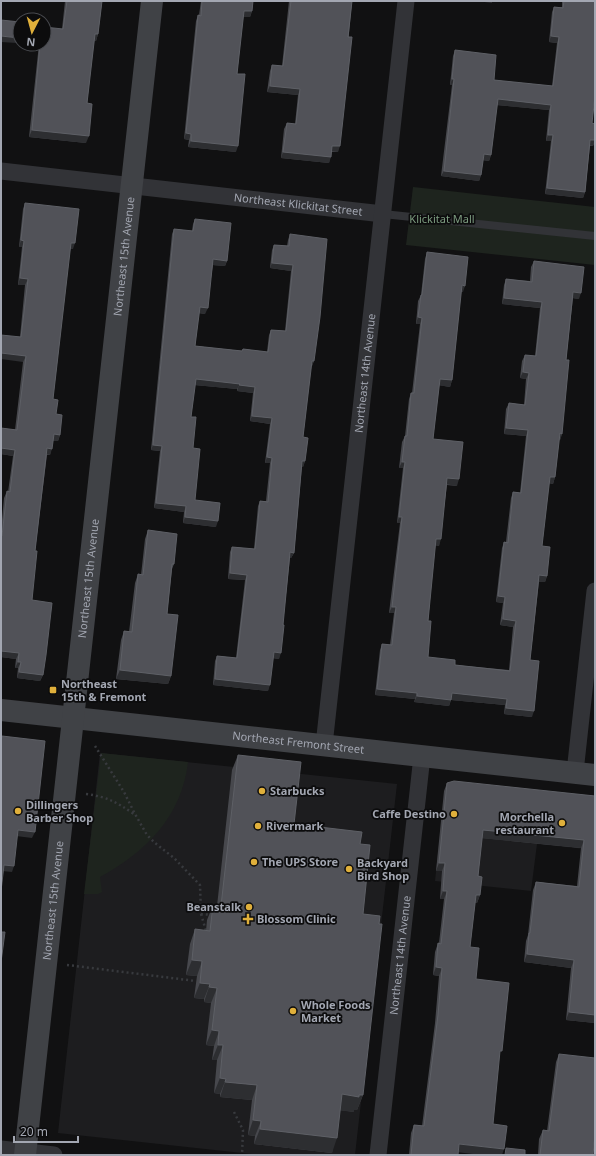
<svg xmlns="http://www.w3.org/2000/svg" width="596" height="1156" font-family="'Noto Sans',sans-serif">
  <style>
    .built { fill: #1d1d1f }
    .green { fill: #1e241e }
    .lines { fill: none; stroke-linecap: round; stroke-linejoin: round }
    .path { stroke: #383a3e; stroke-width: 2.5; stroke-dasharray: 2 3; stroke-linecap: butt }
    .lane { stroke: #323337; stroke-width: 8 }
    .street { stroke: #323337; stroke-width: 17 }
    .secondary { stroke: #404246; stroke-width: 22 }
    .wall { fill: #47484d }
    .shaded-wall { fill: #2d2e31 }
    .building { fill: #515258; stroke: #5e6066 }
    .poi-dot { fill: #e0b03b; stroke: #0c0c0d; stroke-width: 1.5 }
    .labels { text-anchor: middle; stroke-width: 3.5; stroke-linejoin: round; paint-order: stroke }
    .street-label { font-size: 11px; fill: #a3a7b2; stroke: #0c0c0d }
    .park-label { font-size: 11px; fill: #7c9b7f; stroke: #0c0c0d }
    .poi-label { font-size: 11px; font-weight: bold; fill: #a3a7b2; stroke: #0c0c0d; text-anchor: start }
  </style>
  <rect width="100%" height="100%" fill="#111112"/>
  <g class="built">
    <path d="M100,753L397,784L355,1155H261L58,1133Z"/>
    <path d="M445,789L595,806V850L537,844L531,891L435,881Z"/>
  </g>
  <g class="green">
    <path d="M413,187L595,207V265L406,245Z"/>
    <path d="M101,753L188,762C182,816 146,852 100,877L102,892L98,894H84Z"/>
  </g>
  <g class="lines">
    <g class="path">
      <path d="M95,746L124,792L135,814L147,835L155,843L174,858L200,885L201,914L213,915"/>
      <path d="M86,794C108,797 116,802 134,814"/>
      <path d="M201,914L206,931"/>
      <path d="M67,965L196,981"/>
      <path d="M234,1112L243,1130L242,1155"/>
    </g>
    <path class="lane" d="M383,214L595,236"/>
    <g class="street">
      <path id="s1" d="M1,171L383,214"/>
      <path id="s2" d="M324,745L406,1"/>
      <path d="M575,772L595,591"/>
      <path d="M1,1149L54,1155"/>
      <path id="s3" d="M378,1155L422,756"/>
    </g>
    <g class="secondary">
      <path id="s4" d="M1,710L595,775"/>
      <path id="s5" d="M25,1155L152,1"/>
    </g>
  </g>
  <g class="wall">
    <path d="M65,1H102L98,34L96,41L94,40L87,103L86,143L29,137L39,44H44L62,29Z"/>
    <path d="M201,1H253L252,11L250,17H243L237,74L236,152L188,147L189,140L184,139L196,21L198,15H199Z"/>
    <path d="M289,1H352L338,152H331L329,163L281,158L284,129L287,123L295,124L298,95L267,92L270,71L272,65L282,66Z"/>
    <path d="M562,1H595L592,123L595,124V141L593,146H590L585,192L583,198L545,194L551,141H546L549,110L497,105L491,155L489,161L483,160L481,175L479,181L441,176L452,85H450L453,56L455,50L494,80L552,86L557,43L549,42L552,12L554,7H562Z"/>
    <path d="M25,203L73,249H70L53,399L60,435L58,441H53L50,455H47L35,551L32,600L43,675L40,681L17,678L18,668H15L16,659L1,657V530L4,498L7,491L8,492L13,456L1,454V428L15,430L23,362L20,337L25,285H18L22,247H19L23,209Z"/>
    <path d="M195,219L227,261L225,266L213,265L205,314L199,313L195,346L242,351L243,349L267,352L269,335L271,330L285,331L291,271L270,268L272,250L274,245L287,246L288,240L290,234L314,361L312,366H311L303,437L305,461L303,467L302,466L294,553L291,558H290L279,659L273,658L268,691L213,685L215,661L217,656L236,658L245,580L228,579L230,552L232,547L254,549L258,506L260,501H266L270,463H265L270,424L250,421L253,393L237,391V389L195,385L191,417L195,500L216,527L183,523L184,512L154,508L160,451L151,450L172,234L174,229L192,231L193,224Z"/>
    <path d="M427,252L463,292H461L452,380L450,387L439,385L433,439L457,486L447,485L439,546L435,545L428,621V657L455,665L509,670L513,627L500,625L503,603L496,602L502,548L504,542H506L511,498L513,492L520,493L526,436L504,434L506,409L509,403L524,405L526,379L520,378L522,361L525,355L535,356L540,308L502,304L504,285L506,279L530,281L531,267L534,261L579,299L573,298L566,360L562,434L560,440H559L555,477L553,484L549,483L542,546L547,576L545,582H539L530,660L532,717L504,714L505,705L451,700L449,706L414,702L415,699L375,695L380,650L382,644L390,645L394,613H389L400,523H397L403,468H399L402,442L405,436L409,399L411,393H412L420,324H416L418,301L421,295L425,259Z"/>
    <path d="M148,530L174,564L172,569L167,614L171,676L168,684L116,679L121,640L124,631L129,632L135,583L138,574L141,575L145,539Z"/>
    <path d="M238,755L294,824L360,844L363,914V1095L357,1110H354V1112L340,1110L332,1153L254,1144L255,1136L248,1135L252,1100L220,1097V1094L214,1093L217,1060H212L214,1046L206,1045L211,1003L204,1002V999L194,998L197,976L186,975L190,944L195,929L206,931L207,920L213,905L217,906L232,770Z"/>
    <path d="M447,783L595,796V1023L566,1020L571,968L524,962L526,941L528,935L533,890L536,882L577,886L581,848L482,838L478,876L480,895L477,903H475L470,947L458,1155H409L411,1133L414,1125L422,1126L435,1023L439,976L433,975L435,952L438,943H439L444,899H440L442,871H436L444,791Z"/>
    <path d="M559,1054L593,1155H538L539,1139L543,1130L547,1131L556,1062Z"/>
  </g>
  <g class="shaded-wall">
    <path d="M477,1H492V3Z"/>
    <path d="M244,11H252L250,17H242Z"/>
    <path d="M95,34H98L96,41L92,40Z"/>
    <path d="M1,36L19,38L17,43L1,42Z"/>
    <path d="M551,36L559,37L557,43L549,42Z"/>
    <path d="M452,79H454L452,85H450Z"/>
    <path d="M270,86L300,89L298,95L267,92Z"/>
    <path d="M498,99L551,105L549,110L496,105Z"/>
    <path d="M32,130L89,136L86,143L29,137Z"/>
    <path d="M186,133L191,134L189,140L184,139Z"/>
    <path d="M548,135H553L551,141H546Z"/>
    <path d="M590,140H595L593,146L588,145Z"/>
    <path d="M191,141L238,146L236,152L188,147Z"/>
    <path d="M332,146H340L338,152L330,151Z"/>
    <path d="M283,152L331,157L329,163L281,158Z"/>
    <path d="M484,154L491,155L489,161L481,160Z"/>
    <path d="M444,171L481,175L479,181L441,176Z"/>
    <path d="M547,188L585,192L583,198L545,194Z"/>
    <path d="M21,240L24,241L22,247H19Z"/>
    <path d="M71,243H75L73,249H69Z"/>
    <path d="M213,259L227,261L225,266L211,265Z"/>
    <path d="M272,263L293,265L291,271L270,268Z"/>
    <path d="M20,278L28,279L25,285H18Z"/>
    <path d="M462,285L465,286L463,292L459,291Z"/>
    <path d="M573,292L581,293L579,299L571,298Z"/>
    <path d="M504,298L542,302L540,308L502,304Z"/>
    <path d="M200,307L208,308L205,314L198,313Z"/>
    <path d="M418,317L422,318L420,324H416Z"/>
    <path d="M1,353L26,356L23,362L1,359Z"/>
    <path d="M312,361H314L312,366H310Z"/>
    <path d="M523,372L529,373L526,379L520,378Z"/>
    <path d="M196,379L240,384L237,389L194,385Z"/>
    <path d="M440,379L452,380L450,387L437,385Z"/>
    <path d="M239,385L255,387L253,393L237,391Z"/>
    <path d="M252,416L272,418L270,424L250,421Z"/>
    <path d="M506,428L528,430L526,436L504,434Z"/>
    <path d="M560,433L562,434L560,440H557Z"/>
    <path d="M54,434L60,435L58,441H52Z"/>
    <path d="M153,445L162,446L160,451L151,450Z"/>
    <path d="M1,448L15,450L13,456L1,454Z"/>
    <path d="M47,448L52,449L50,455L45,454Z"/>
    <path d="M267,457L272,458L270,463H265Z"/>
    <path d="M302,461H305L303,467L300,466Z"/>
    <path d="M402,462H405L403,468H399Z"/>
    <path d="M550,477H555L553,484L548,483Z"/>
    <path d="M447,478L459,479L457,486L445,484Z"/>
    <path d="M156,503L186,506L184,512L154,508Z"/>
    <path d="M185,517L218,521L216,527L183,523Z"/>
    <path d="M399,517H402L400,523H397Z"/>
    <path d="M436,539H441L439,546L433,545Z"/>
    <path d="M290,552L294,553L291,558H288Z"/>
    <path d="M230,573L247,575L245,580L228,579Z"/>
    <path d="M539,575L547,576L545,582H537Z"/>
    <path d="M498,596L505,597L503,603L496,602Z"/>
    <path d="M392,607H396L394,613H389Z"/>
    <path d="M503,619L516,621L513,627L500,625Z"/>
    <path d="M1,651L19,653L16,659L1,657Z"/>
    <path d="M274,652L281,653L279,659L272,658Z"/>
    <path d="M18,662H21L18,668H15Z"/>
    <path d="M120,670L171,676L168,684L116,679Z"/>
    <path d="M19,672L43,675L40,681L17,678Z"/>
    <path d="M215,679L270,685L268,691L213,685Z"/>
    <path d="M377,689L417,693L415,699L375,695Z"/>
    <path d="M452,693L507,699L505,705L451,700L449,706L414,702L417,696Z"/>
    <path d="M506,708L534,711L532,717L504,714Z"/>
    <path d="M18,830L35,832L32,838L16,836Z"/>
    <path d="M483,830L584,840L581,848L480,838Z"/>
    <path d="M439,863H445L442,871H436Z"/>
    <path d="M4,865L14,866L12,872L2,871Z"/>
    <path d="M443,891H447L444,899H440Z"/>
    <path d="M476,895H480L477,903H473Z"/>
    <path d="M527,954L574,960L571,968L524,962Z"/>
    <path d="M192,960L202,961L197,976L186,975Z"/>
    <path d="M436,967L442,968L439,976L433,975Z"/>
    <path d="M200,983L210,984L204,999L194,998Z"/>
    <path d="M209,987L217,988L211,1003L204,1002Z"/>
    <path d="M569,1012L595,1015V1023L566,1020Z"/>
    <path d="M212,1030L219,1031L214,1046L206,1045Z"/>
    <path d="M218,1045H223L217,1060H212Z"/>
    <path d="M220,1078L226,1079L220,1094L214,1093Z"/>
    <path d="M225,1082L257,1085L252,1100L220,1097Z"/>
    <path d="M342,1094L363,1095L357,1110H354V1112L336,1110Z"/>
    <path d="M253,1120L261,1121L255,1136L248,1135Z"/>
    <path d="M260,1129L337,1138L332,1153L254,1144Z"/>
    <path d="M459,1144L504,1149L502,1155H481L456,1152Z"/>
  </g>
  <g class="building">
    <path d="M67,1H102L98,34H95L87,103L92,104L89,136L32,130L40,44H44V27L63,29Z"/>
    <path d="M202,1H253L252,11H244L237,74H245L238,146L191,141V134L186,133L198,15L201,16Z"/>
    <path d="M291,1H352L348,37H352L340,146H332L331,157L283,152L287,123L296,124L300,89L270,86L272,65L283,66Z"/>
    <path d="M564,1H595V96L592,123L595,124V140H590L585,192L547,188L553,135H548L551,105L498,99L491,155L484,154L481,175L444,171L454,79H452L455,50L496,55L494,80L553,86L559,37L551,36L554,7L563,8Z"/>
    <path d="M1,20L20,22L19,38L1,36Z"/>
    <path d="M25,203L79,209L75,243H71L53,399L58,400L56,414L62,415L60,435L54,434L52,449L47,448L35,551H37L32,600L52,603L46,655L43,675L19,672L21,662H18L19,653L1,651V536H2L7,491L10,492L15,450L1,448V428L17,430L26,356L1,353V335L21,337L28,279L20,278L24,241L21,240Z"/>
    <path d="M195,219L231,223L227,261L213,259L208,308L200,307L195,346L242,351L243,349L268,352L271,330L286,331L293,265L272,263L274,245L289,246L290,234L327,239L320,317L314,361H312L303,437L308,438L305,461H302L294,553L290,552L283,625H284L281,653L274,652L270,685L215,679L217,656L237,658L247,575L230,573L232,547L255,549L260,501L268,502L272,458L267,457L272,418L252,416L255,387L239,385L240,384L196,379L191,417H196L193,448L200,449L195,500L220,503L218,521L185,517L186,506L156,503L162,446L153,445L174,229L193,231Z"/>
    <path d="M427,252L468,257L465,286L462,285L452,380L440,379L433,439L463,442L459,479L447,478L441,539H436L428,621H431L428,657L455,660V665L510,671L516,621L503,619L505,597L498,596L504,542L508,543L513,492L521,493L528,430L506,428L509,403L525,405L529,373L523,372L525,355L536,356L542,302L504,298L506,279L532,282L534,261L584,267L581,293L573,292L566,360H569L562,434L560,433L555,477H550L542,546L550,547L547,576L539,575L532,642L530,660L539,661L534,711L506,708L507,699L452,693L451,700L417,696V693L377,689L382,644L392,645L396,607H392L402,517H399L405,462H402L405,436H407L411,393H414L422,318L418,317L421,295H422Z"/>
    <path d="M148,530L177,534L174,564H172L167,614L178,615L171,676L120,670L124,631L132,632L138,574L143,575Z"/>
    <path d="M2,736L45,741L35,832L18,830L14,866L4,865L1,891V743Z"/>
    <path d="M238,755L301,762L294,824L362,832L360,844L370,845L363,914L380,916L379,924H382L363,1095H359V1097L342,1094L337,1138L260,1129L261,1121L253,1120L257,1085L225,1082L226,1079L220,1078L223,1045H218L219,1031L212,1030L217,988L209,987L210,984L200,983L202,961L192,960L195,929L210,931L213,905L221,906Z"/>
    <path d="M454,781L595,796V1015L569,1012L574,960L527,954L529,933H530L536,882L579,887L584,840L483,830L478,876L482,877L480,895H476L470,947L479,948L476,979L509,983L502,1051H500L493,1124L507,1126L504,1149L459,1144L458,1155H411L414,1125L424,1126L438,1015L442,968L436,967L438,943L441,944L447,891H443L445,863H439L447,783Z"/>
    <path d="M1,932H5L1,962Z"/>
    <path d="M559,1054L595,1058V1134L593,1155H540L543,1130L549,1131Z"/>
    <path d="M506,1148L525,1150V1155H505Z"/>
  </g>
  <g class="poi-dot">
    <rect x="49" y="686" width="8" height="8" rx="2"/>
    <circle cx="262" cy="791" r="4"/>
    <circle cx="18" cy="811" r="4"/>
    <circle cx="454" cy="814" r="4"/>
    <circle cx="562" cy="823" r="4"/>
    <circle cx="258" cy="826" r="4"/>
    <circle cx="254" cy="862" r="4"/>
    <circle cx="349" cy="869" r="4"/>
    <circle cx="249" cy="907" r="4"/>
    <path d="M246 913h4v4h4v4h-4v4h-4v-4h-4v-4h4z"/>
    <circle cx="293" cy="1011" r="4"/>
  </g>
  <g class="labels">
    <g class="street-label">
      <text dy="4" stroke="none"><textPath href="#s1" startOffset="299">Northeast Klickitat Street</textPath></text>
      <text dy="4" stroke="none"><textPath href="#s5" startOffset="904">Northeast 15th Avenue</textPath></text>
      <text dy="4" stroke="none"><textPath href="#s2" startOffset="374">Northeast 14th Avenue</textPath></text>
      <text dy="4" stroke="none"><textPath href="#s5" startOffset="580">Northeast 15th Avenue</textPath></text>
      <text dy="4" stroke="none"><textPath href="#s4" startOffset="299">Northeast Fremont Street</textPath></text>
      <text dy="4" stroke="none"><textPath href="#s5" startOffset="256">Northeast 15th Avenue</textPath></text>
      <text dy="4" stroke="none"><textPath href="#s3" startOffset="201">Northeast 14th Avenue</textPath></text>
    </g>
    <g class="park-label">
      <text x="442" y="223">Klickitat Mall</text>
    </g>
    <g class="poi-label">
      <text x="61" y="688">Northeast<tspan x="61" dy="13">15th &amp; Fremont</tspan></text>
      <text x="270" y="795">Starbucks</text>
      <text x="26" y="809">Dillingers<tspan x="26" dy="13">Barber Shop</tspan></text>
      <text x="446" y="818" text-anchor="end">Caffe Destino</text>
      <text x="554" y="821" text-anchor="end">Morchella<tspan x="554" dy="13">restaurant</tspan></text>
      <text x="266" y="830">Rivermark</text>
      <text x="262" y="866">The UPS Store</text>
      <text x="357" y="867">Backyard<tspan x="357" dy="13">Bird Shop</tspan></text>
      <text x="241" y="911" text-anchor="end">Beanstalk</text>
      <text x="257" y="923">Blossom Clinic</text>
      <text x="301" y="1009">Whole Foods<tspan x="301" dy="13">Market</tspan></text>
    </g>
  </g>
  <rect width="596" height="1156" fill="none" stroke="#a3a7b2" stroke-width="4"/>
  <g transform="translate(32 32) rotate(186)"><circle r="19" fill="#0c0c0d" stroke="#484a4f"/>
  <path d="M0-3L7 15L0 10L-7 15Z" fill="#e0b03b"/>
  <text y="-6" font-size="11" font-weight="bold" text-anchor="middle" fill="#a3a7b2">N</text>
  </g>
  <path d="M14 1136v6h64v-6" fill="none" stroke="#a3a7b2" stroke-width="2"/>
  <text x="20" y="1136" font-size="12" fill="#a3a7b2" stroke="#0c0c0d" stroke-width="3" paint-order="stroke">20 m</text>
</svg>
